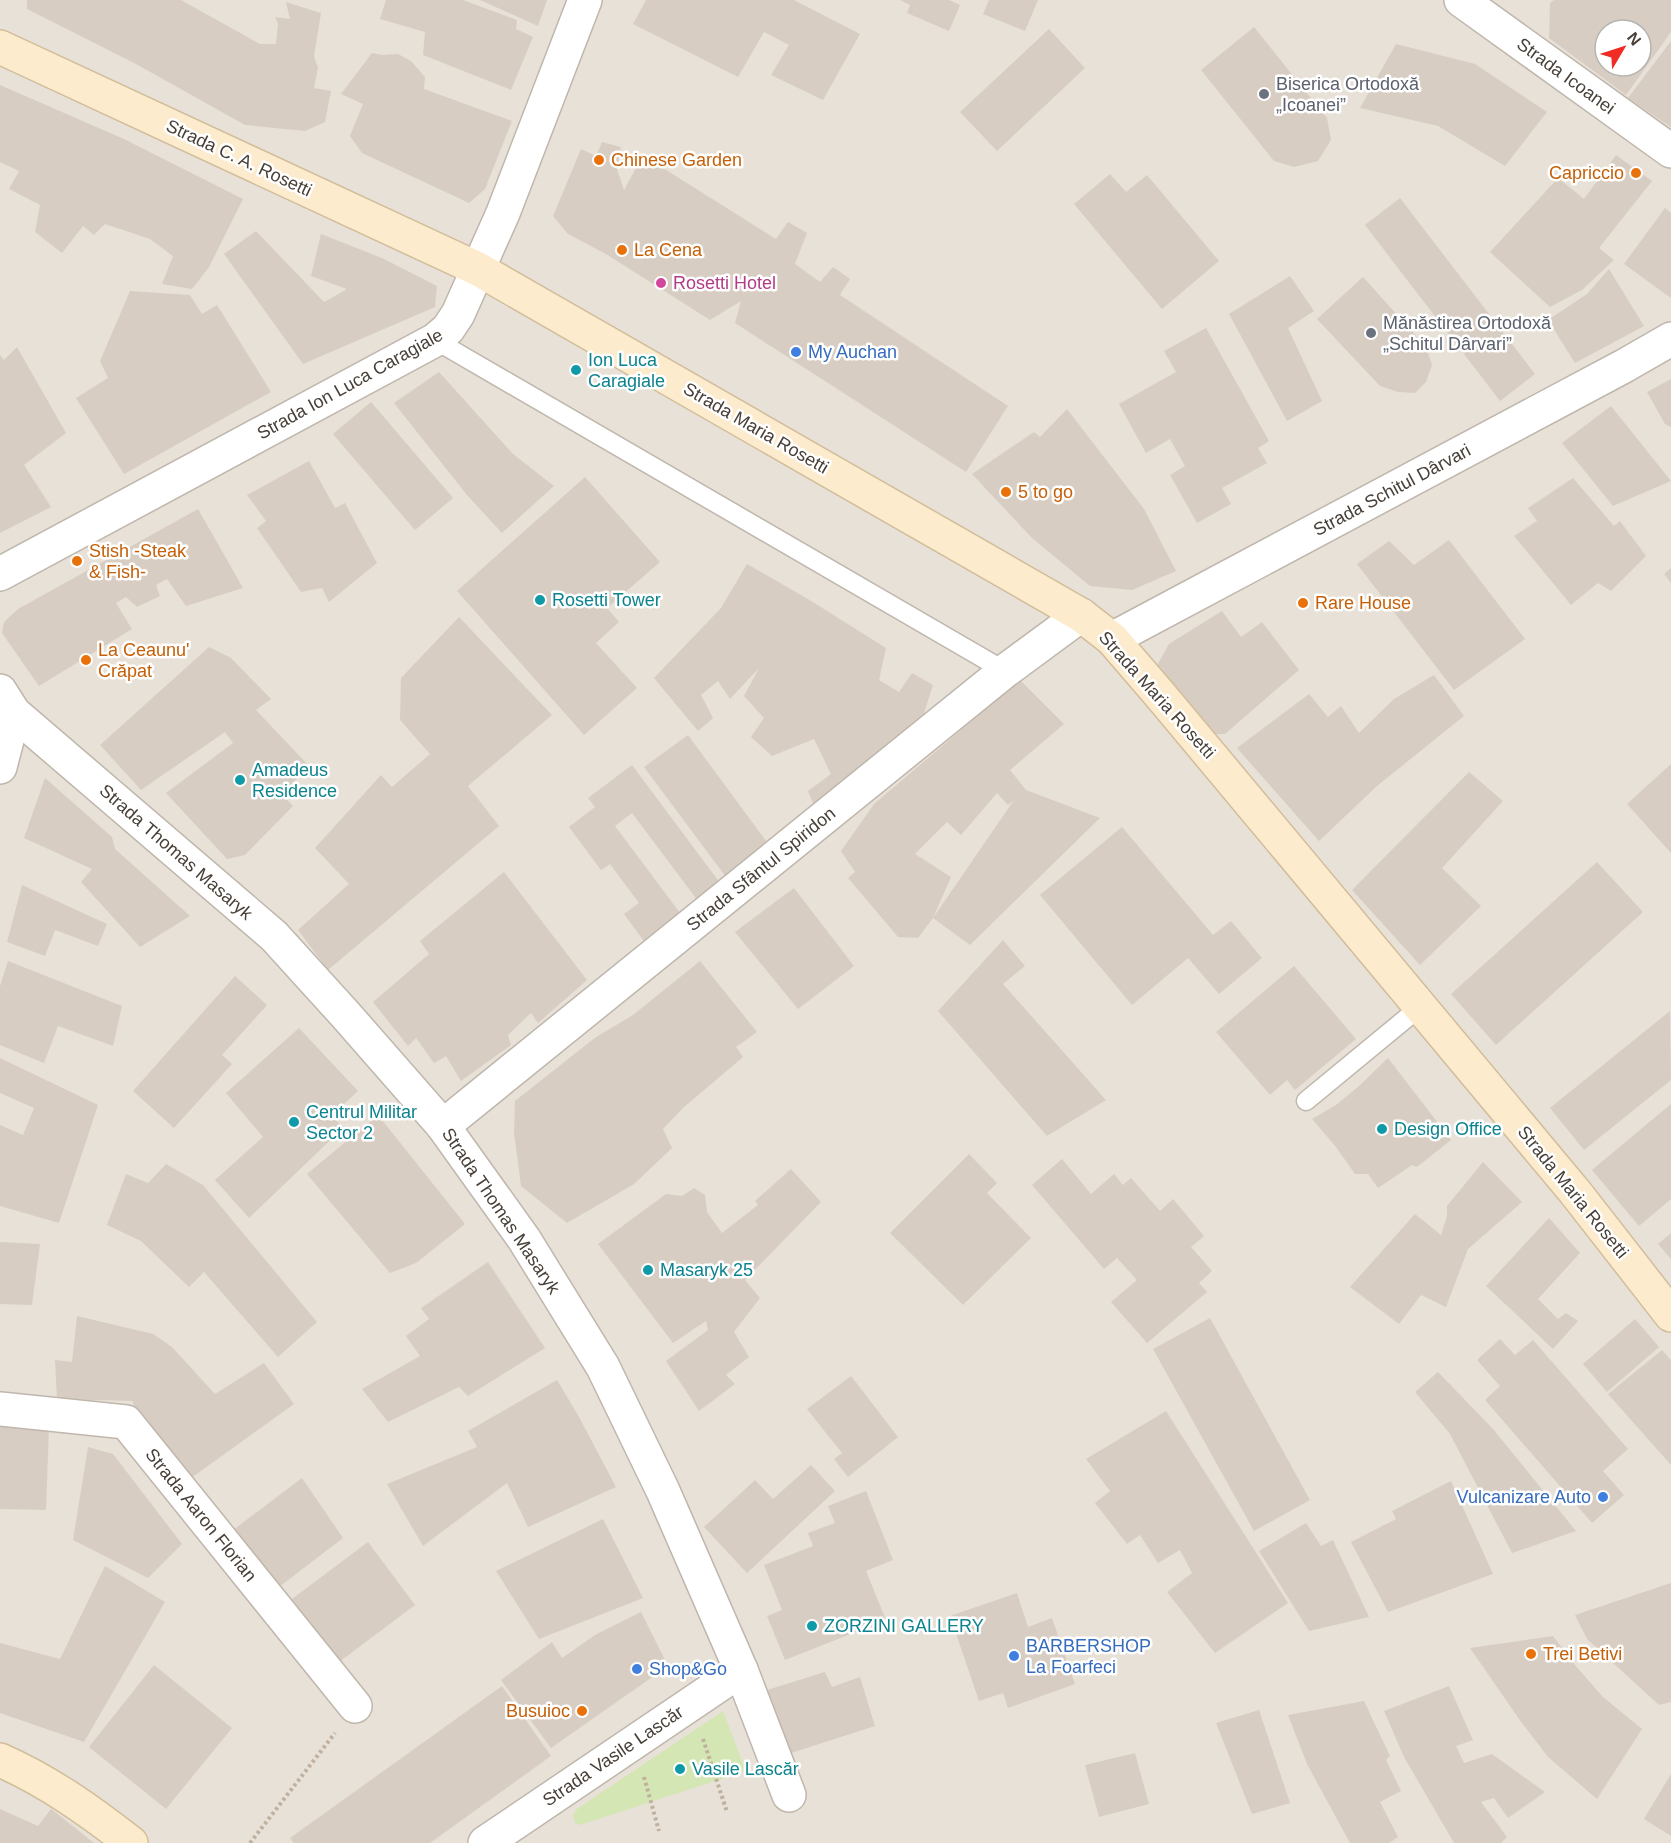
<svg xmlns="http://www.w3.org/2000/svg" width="1671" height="1843" font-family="Arial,sans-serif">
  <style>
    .residential { fill: #e8e1d8; fill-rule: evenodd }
    .green { fill: #d5e6b5 }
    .building { fill: #d8cdc3; fill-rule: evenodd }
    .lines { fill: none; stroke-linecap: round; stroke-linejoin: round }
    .lane-casing { stroke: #bfb6ac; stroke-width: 21 }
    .street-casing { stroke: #bfb6ac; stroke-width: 36 }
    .secondary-casing { stroke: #d2bd9b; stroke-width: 36 }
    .path { stroke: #c0b09e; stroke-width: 4; stroke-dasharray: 3 3; stroke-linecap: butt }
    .lane { stroke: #fff; stroke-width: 18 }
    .street { stroke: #fff; stroke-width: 33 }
    .secondary { stroke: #fcebcc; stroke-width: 33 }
    .worship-dot { fill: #6b7280; stroke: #fff; stroke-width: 2 }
    .food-dot { fill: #e8710a; stroke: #fff; stroke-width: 2 }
    .hotel-dot { fill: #d1479c; stroke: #fff; stroke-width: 2 }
    .shop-dot { fill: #3f7fe0; stroke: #fff; stroke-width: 2 }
    .culture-dot { fill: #0f9aa8; stroke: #fff; stroke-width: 2 }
    .labels { text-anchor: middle; stroke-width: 5; stroke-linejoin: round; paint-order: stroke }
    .street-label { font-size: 18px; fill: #484038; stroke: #fff }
    .worship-label { font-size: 18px; fill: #5b616d; stroke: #fff; text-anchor: start }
    .food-label { font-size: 18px; fill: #c56008; stroke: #fff; text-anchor: start }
    .hotel-label { font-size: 18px; fill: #b23c85; stroke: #fff; text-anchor: start }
    .shop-label { font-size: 18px; fill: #366cbe; stroke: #fff; text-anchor: start }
    .culture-label { font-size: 18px; fill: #0d838f; stroke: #fff; text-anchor: start }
  </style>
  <rect width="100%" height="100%" fill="#f4f0ea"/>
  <path class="residential" d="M0,0H1671V1843H0ZM1605,30H1641V66H1605Z"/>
  <path class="green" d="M723,1711L746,1771L580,1825L575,1823L573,1815L577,1809Z"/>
  <g class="building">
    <path d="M27,0H181L260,44H276L278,24L275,17L290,19L286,2L321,13L314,56L318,68L314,88L331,91L325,122L305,131L245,125L136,64L27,9Z"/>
    <path d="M386,0H463L517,20L516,29L533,37L511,90L423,55L425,32L380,19Z"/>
    <path d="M480,0H547L538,26Z"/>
    <path d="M646,0H794L860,34L823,100L771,75L789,45L764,32L738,77L633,24Z"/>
    <path d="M900,0H949L960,5L949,31L907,13L910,5Z"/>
    <path d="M989,0H1038L1025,31L983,14Z"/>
    <path d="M1554,0H1671V32L1626,95L1549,38L1550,3ZM1605,30H1641V66H1605Z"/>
    <path d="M1254,27L1327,118L1331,140L1318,161L1294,167L1274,161L1201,70Z"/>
    <path d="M1049,29L1085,68L997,151L960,112Z"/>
    <path d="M1671,41V127L1628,98Z"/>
    <path d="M1396,44L1475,64L1547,112L1505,166L1438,126L1360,108Z"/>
    <path d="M372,53L382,55L398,54L411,61L425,77L424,89L512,121L485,189L469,203L362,153L350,136L363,104L341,94Z"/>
    <path d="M0,85L124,139L243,199L209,267L192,289L162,284L173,256L150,239L105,224L94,235L83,226L62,253L35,232L40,205L9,189L19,171L0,162Z"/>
    <path d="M602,142L621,147L617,169L624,190L642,157L663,168L776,239L788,222L807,233L795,264L820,282L833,267L850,279L840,295L1008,406L966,472L735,323L741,301L710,320L606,254L568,234L553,216L581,149L596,156Z"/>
    <path d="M1616,155L1652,181L1599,248L1614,260L1582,290L1550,307L1490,252L1558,178L1584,199Z"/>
    <path d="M1110,174L1126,192L1147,175L1219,261L1162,309L1074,204Z"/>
    <path d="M1400,198L1535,374L1500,401L1365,225Z"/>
    <path d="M1665,208L1671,213V298L1624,264Z"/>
    <path d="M256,231L324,302L347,289L311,276L321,234L382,258L437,286L435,307L303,364L224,254Z"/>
    <path d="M1609,269L1644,326L1575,363L1548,320L1587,294Z"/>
    <path d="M1290,276L1314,311L1288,328L1322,401L1287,421L1229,314Z"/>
    <path d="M1363,277L1426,347L1432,365L1426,382L1415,393L1398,392L1380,386L1317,319Z"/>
    <path d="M130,291L190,295L202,314L217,305L271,392L124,474L76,398L108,378L100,361Z"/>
    <path d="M1206,328L1269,441L1258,448L1267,463L1222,488L1231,504L1197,523L1170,475L1185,466L1170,439L1146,453L1119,404L1176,372L1164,351Z"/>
    <path d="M17,347L66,433L24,465L51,507L0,533V355L4,360Z"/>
    <path d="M439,372L513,454L554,486L502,533L467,495L394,403Z"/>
    <path d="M1671,379V427L1665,424L1647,392Z"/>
    <path d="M371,402L453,498L415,530L333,434Z"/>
    <path d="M1611,406L1671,481L1613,506L1562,443Z"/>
    <path d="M1067,409L1144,509L1176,571L1132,590L1090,586L1032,538L972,474L1034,432L1040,437Z"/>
    <path d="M309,461L335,508L345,503L377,563L329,602L322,588L301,592L257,528L266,521L247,495Z"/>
    <path d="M585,477L660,562L607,608L619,622L596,643L637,688L584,735L457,591Z"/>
    <path d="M1573,478L1614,526L1620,521L1646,556L1611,591L1598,583L1571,605L1514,536L1537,521L1528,508Z"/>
    <path d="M198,509L243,588L186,606L167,579L156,585L160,596L137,607L126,597L116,603L132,629L39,686L2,633L4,622L18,609Z"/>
    <path d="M1449,540L1525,639L1454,690L1357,564L1389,541L1414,565Z"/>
    <path d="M747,564L808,599L886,648L879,680L899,692L912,673L933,685L923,716L818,815L808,791L831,774L814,739L772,756L751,737L764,718L744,696L759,668L730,699L718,681L701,695L713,718L698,731L654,678L721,608Z"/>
    <path d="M1671,568V583L1664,574Z"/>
    <path d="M1222,611L1241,637L1262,622L1299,670L1225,734H1214L1155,669L1169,644Z"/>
    <path d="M459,617L552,715L468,786L499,826L328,970L298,930L349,884L315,848L381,775L392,787L430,754L400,720L401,678Z"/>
    <path d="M209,647L231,658L271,699L256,710L310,767L281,793L293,806L245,855L227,859L166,793L233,743L225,732L141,790L100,745Z"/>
    <path d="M1434,675L1464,716L1377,786L1319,841L1237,748L1309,694L1328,717L1341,706L1359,733L1394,699Z"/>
    <path d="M1020,680L1064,724L1010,770L1026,790L1100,818L970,945L933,918L918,938L898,937L848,878L855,872L841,851L874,804ZM997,793L1008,805L1014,800L933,918L951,877L915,854L947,822L961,835Z"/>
    <path d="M688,735L769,845L726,877L644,767Z"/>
    <path d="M1671,764V853L1627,804Z"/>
    <path d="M632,765L723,887L701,905L632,813L615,826L689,925L652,952L624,914L639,903L610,864L601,870L569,827L595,807L588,798Z"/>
    <path d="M1469,772L1503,801L1442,868L1481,906L1420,965L1352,890Z"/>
    <path d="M45,778L112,837L115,849L190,916L140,947L81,882L92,869L24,838Z"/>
    <path d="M1122,827L1213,935L1231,921L1262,958L1219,994L1188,958L1132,1005L1040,895Z"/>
    <path d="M1597,862L1643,912L1496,1045L1451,994Z"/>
    <path d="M504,872L587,980L538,1023L531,1013L508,1035L511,1045L461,1081L446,1056L434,1063L416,1038L408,1046L373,1002L429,954L420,941Z"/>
    <path d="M22,885L107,924L98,946L55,930L45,956L7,942Z"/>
    <path d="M794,888L854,966L798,1009L735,932Z"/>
    <path d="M1003,940L1025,966L1003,984L1106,1100L1047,1136L938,1011Z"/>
    <path d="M8,961L122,1006L113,1046L58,1026L44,1063L0,1045V986Z"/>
    <path d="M700,961L757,1032L736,1047L743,1057L683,1108L663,1129L672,1148L634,1184L567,1223L521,1186L514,1132L515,1101L596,1037L633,1015Z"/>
    <path d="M1294,966L1356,1039L1295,1090L1287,1080L1270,1095L1216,1032Z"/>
    <path d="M235,976L267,1005L222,1055L232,1064L174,1128L133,1091Z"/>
    <path d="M1670,1011L1671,1080L1584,1150L1550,1108Z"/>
    <path d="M299,1028L358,1091L332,1115L343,1128L249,1218L215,1180L263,1137L226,1093Z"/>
    <path d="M0,1058L98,1105L59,1223L0,1206V1125L23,1135L34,1108L0,1093Z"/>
    <path d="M1388,1058L1451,1140L1417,1167L1412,1165L1378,1188L1368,1174H1355L1336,1147L1312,1119L1336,1105L1358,1087Z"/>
    <path d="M1671,1104V1199L1639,1226L1592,1170Z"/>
    <path d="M378,1115L465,1224L416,1263L390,1273L307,1174Z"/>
    <path d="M969,1154L997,1183L987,1193L1031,1238L963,1305L890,1233Z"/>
    <path d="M1062,1159L1091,1194L1114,1174L1123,1185L1131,1178L1160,1211L1173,1199L1204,1236L1191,1247L1212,1271L1199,1283L1207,1292L1147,1343L1111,1302L1137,1280L1117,1258L1104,1269L1032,1185Z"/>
    <path d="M1483,1162L1522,1202L1468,1249L1446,1307L1421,1295L1399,1324L1350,1287L1415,1214L1441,1235L1447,1216V1206Z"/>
    <path d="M166,1164L203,1185L317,1322L278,1357L204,1272L189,1287L141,1241L107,1225L126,1174L148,1183Z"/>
    <path d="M791,1169L821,1202L745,1280L760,1298L734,1332L749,1357L726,1375L735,1384L699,1411L666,1361L708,1330L706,1321L673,1343L598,1244L666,1194L682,1196L694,1188L705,1195L707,1212L722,1233L758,1205L755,1201Z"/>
    <path d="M1549,1218L1580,1253L1538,1299L1558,1319L1566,1313L1578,1321L1553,1349L1486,1286Z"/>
    <path d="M1671,1233V1259L1658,1244Z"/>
    <path d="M0,1242L40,1244L32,1305L0,1304Z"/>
    <path d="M488,1262L545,1348L468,1396L459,1387L388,1422L362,1389L420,1356L406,1336L429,1319L421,1308Z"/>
    <path d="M77,1316L153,1334L172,1347L215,1394L264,1363L294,1404L187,1481L134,1414L133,1401L57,1399L55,1360L72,1362Z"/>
    <path d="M1210,1318L1310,1500L1254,1531L1153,1349Z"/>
    <path d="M1635,1319L1659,1347L1607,1392L1583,1364Z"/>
    <path d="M1500,1339L1515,1355L1533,1340L1628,1449L1603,1471L1624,1495L1592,1523L1485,1400L1500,1386L1477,1360Z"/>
    <path d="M1662,1350L1671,1360V1465L1608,1394Z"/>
    <path d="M1438,1372L1493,1429L1576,1531L1512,1553L1450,1434L1415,1392Z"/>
    <path d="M851,1376L898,1437L848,1477L834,1459L842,1453L807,1409Z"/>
    <path d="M557,1380L578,1415L616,1487L528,1527L507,1483L423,1546L387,1484L477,1447L468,1431Z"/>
    <path d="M1166,1411L1288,1603L1215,1653L1167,1592L1192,1573L1180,1550L1158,1563L1140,1535L1127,1544L1095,1503L1110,1491L1086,1459Z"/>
    <path d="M0,1424L49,1426L46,1510L0,1509Z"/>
    <path d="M88,1447L113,1454L182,1544L148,1578L73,1540Z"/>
    <path d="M811,1465L835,1491L747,1573L704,1527L755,1480L773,1499Z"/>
    <path d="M302,1478L343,1538L279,1587L233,1530Z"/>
    <path d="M1451,1481L1493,1574L1388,1612L1351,1542L1396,1519L1392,1511Z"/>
    <path d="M866,1491L893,1560L866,1571L886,1620L785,1660L767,1616L782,1610L764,1565L813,1546L808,1533L835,1523L828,1506Z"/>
    <path d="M603,1519L643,1598L539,1639L496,1571Z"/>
    <path d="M1306,1523L1321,1546L1333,1540L1369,1617L1309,1631L1259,1551Z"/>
    <path d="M368,1542L415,1605L335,1665L288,1602Z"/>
    <path d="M105,1566L165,1602L84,1742L0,1713V1643L60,1659Z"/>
    <path d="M1671,1583V1702L1659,1705L1587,1639L1575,1615Z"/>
    <path d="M1017,1593L1028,1627L1052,1618L1075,1684L1008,1708L1003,1693L979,1701L950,1616Z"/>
    <path d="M641,1612L668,1666L551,1748L501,1680L552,1642L562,1658L595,1635Z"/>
    <path d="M1553,1636L1575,1665L1603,1697L1642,1729L1597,1799L1548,1757L1519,1719L1470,1648Z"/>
    <path d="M154,1665L232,1728L166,1809L89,1747Z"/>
    <path d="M825,1672L832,1687L860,1677L875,1726L788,1754L767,1690Z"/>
    <path d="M502,1686L551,1756L430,1843H294L290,1838Z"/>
    <path d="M1449,1686L1473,1740L1456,1746L1464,1763L1492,1754L1545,1792L1508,1818L1494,1798L1481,1802L1507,1837L1501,1843H1454L1404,1757L1384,1711Z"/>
    <path d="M1364,1701L1390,1756L1386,1760L1401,1791L1380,1802L1398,1837L1389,1843H1350L1307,1764L1288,1715Z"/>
    <path d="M1259,1710L1290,1803L1252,1814L1216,1723Z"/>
    <path d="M1135,1753L1149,1804L1099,1817L1085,1765Z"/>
    <path d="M1671,1774V1836L1644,1819Z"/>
    <path d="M0,1809L38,1826L51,1809L94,1843H0Z"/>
  </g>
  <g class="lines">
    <g class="lane-casing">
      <g id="lane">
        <path d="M435,340L1005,671"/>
        <path d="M1306,1101L1420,1007"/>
      </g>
    </g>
    <g class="street-casing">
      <g id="street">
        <path d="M1461,0L1671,151"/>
        <path d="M0,574L435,340L448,329L458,314L503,213L585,0"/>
        <path d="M1112,639L1624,366L1671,339"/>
        <path d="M0,691L14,713L274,936L344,1013L443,1126L524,1239L603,1367L663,1491L741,1670L789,1795"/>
        <path d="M0,767L14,713"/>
        <path d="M443,1126L1005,671L1081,615"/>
        <path d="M0,1409L126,1422L355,1706"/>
        <path d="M485,1843L741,1670"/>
      </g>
    </g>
    <g class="secondary-casing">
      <g id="secondary">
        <path d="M0,47L478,269L1081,615L1112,639L1161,696L1575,1192L1671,1315"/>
        <path d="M0,1760C48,1781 90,1811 131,1843"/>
      </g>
    </g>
    <g class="path">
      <path d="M703,1739L727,1812"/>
      <path d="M644,1777L659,1831"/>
      <path d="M250,1843L335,1733"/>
    </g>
    <use href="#lane" class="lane"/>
    <use href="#street" class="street"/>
    <use href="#secondary" class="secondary"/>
  </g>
  <g class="worship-dot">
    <circle cx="1264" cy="94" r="6"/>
    <circle cx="1371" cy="333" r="6"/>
  </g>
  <g class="food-dot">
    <circle cx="599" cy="160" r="6"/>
    <circle cx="1636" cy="173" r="6"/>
    <circle cx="622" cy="250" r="6"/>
    <circle cx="1006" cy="492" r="6"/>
    <circle cx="77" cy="561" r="6"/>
    <circle cx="1303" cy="603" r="6"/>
    <circle cx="86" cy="660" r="6"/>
    <circle cx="1531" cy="1654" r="6"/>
    <circle cx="582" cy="1711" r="6"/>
  </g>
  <circle class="hotel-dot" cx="661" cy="283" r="6"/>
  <g class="shop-dot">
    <circle cx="796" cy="352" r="6"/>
    <circle cx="1603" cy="1497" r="6"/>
    <circle cx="1014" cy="1656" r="6"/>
    <circle cx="637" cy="1669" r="6"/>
  </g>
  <g class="culture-dot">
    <circle cx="576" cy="370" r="6"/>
    <circle cx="540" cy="600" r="6"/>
    <circle cx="240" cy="780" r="6"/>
    <circle cx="294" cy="1122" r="6"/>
    <circle cx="1382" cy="1129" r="6"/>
    <circle cx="648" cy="1270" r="6"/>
    <circle cx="812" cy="1626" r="6"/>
    <circle cx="680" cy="1769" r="6"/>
  </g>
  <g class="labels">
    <g class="street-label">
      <text transform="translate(1566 76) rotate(36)" y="6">Strada Icoanei</text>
      <text transform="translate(239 158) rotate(25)" y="6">Strada C. A. Rosetti</text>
      <text transform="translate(350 384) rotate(-29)" y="6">Strada Ion Luca Caragiale</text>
      <text transform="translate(756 428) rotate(30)" y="6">Strada Maria Rosetti</text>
      <text transform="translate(1392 490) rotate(-28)" y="6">Strada Schitul Dârvari</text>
      <text transform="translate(1157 695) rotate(48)" y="6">Strada Maria Rosetti</text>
      <text transform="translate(176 852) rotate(41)" y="6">Strada Thomas Masaryk</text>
      <text transform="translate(761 869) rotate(-39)" y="6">Strada Sfântul Spiridon</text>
      <text transform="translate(1573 1192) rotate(51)" y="6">Strada Maria Rosetti</text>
      <text transform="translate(501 1211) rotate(56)" y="6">Strada Thomas Masaryk</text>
      <text transform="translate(201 1515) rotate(51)" y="6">Strada Aaron Florian</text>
      <text transform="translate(613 1756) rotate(-34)" y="6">Strada Vasile Lascăr</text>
    </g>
    <g class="worship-label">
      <text x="1276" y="90">Biserica Ortodoxă<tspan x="1276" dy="21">„Icoanei”</tspan></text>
      <text x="1383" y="329">Mănăstirea Ortodoxă<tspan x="1383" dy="21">„Schitul Dârvari”</tspan></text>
    </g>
    <g class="food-label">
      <text x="611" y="166">Chinese Garden</text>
      <text x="1624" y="179" text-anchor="end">Capriccio</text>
      <text x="634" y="256">La Cena</text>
      <text x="1018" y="498">5 to go</text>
      <text x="89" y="557">Stish -Steak<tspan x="89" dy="21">&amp; Fish-</tspan></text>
      <text x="1315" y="609">Rare House</text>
      <text x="98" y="656">La Ceaunu'<tspan x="98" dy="21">Crăpat</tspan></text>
      <text x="1543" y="1660">Trei Betivi</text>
      <text x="570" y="1717" text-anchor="end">Busuioc</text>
    </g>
    <g class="hotel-label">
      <text x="673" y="289">Rosetti Hotel</text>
    </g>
    <g class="shop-label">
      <text x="808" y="358">My Auchan</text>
      <text x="1591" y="1503" text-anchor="end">Vulcanizare Auto</text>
      <text x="1026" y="1652">BARBERSHOP<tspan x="1026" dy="21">La Foarfeci</tspan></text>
      <text x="649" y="1675">Shop&amp;Go</text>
    </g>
    <g class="culture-label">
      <text x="588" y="366">Ion Luca<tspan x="588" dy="21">Caragiale</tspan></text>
      <text x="552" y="606">Rosetti Tower</text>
      <text x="252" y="776">Amadeus<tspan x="252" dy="21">Residence</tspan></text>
      <text x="306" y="1118">Centrul Militar<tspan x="306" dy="21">Sector 2</tspan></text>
      <text x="1394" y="1135">Design Office</text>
      <text x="660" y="1276">Masaryk 25</text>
      <text x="824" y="1632">ZORZINI GALLERY</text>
      <text x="692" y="1775">Vasile Lascăr</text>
    </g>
  </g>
  <g transform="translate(1623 48) rotate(51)"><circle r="28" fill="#ffffff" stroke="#b6b3af" stroke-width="1.5"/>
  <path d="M0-4.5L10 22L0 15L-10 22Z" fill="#f02c25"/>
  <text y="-9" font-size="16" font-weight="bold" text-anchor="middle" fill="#484038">N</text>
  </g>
</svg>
